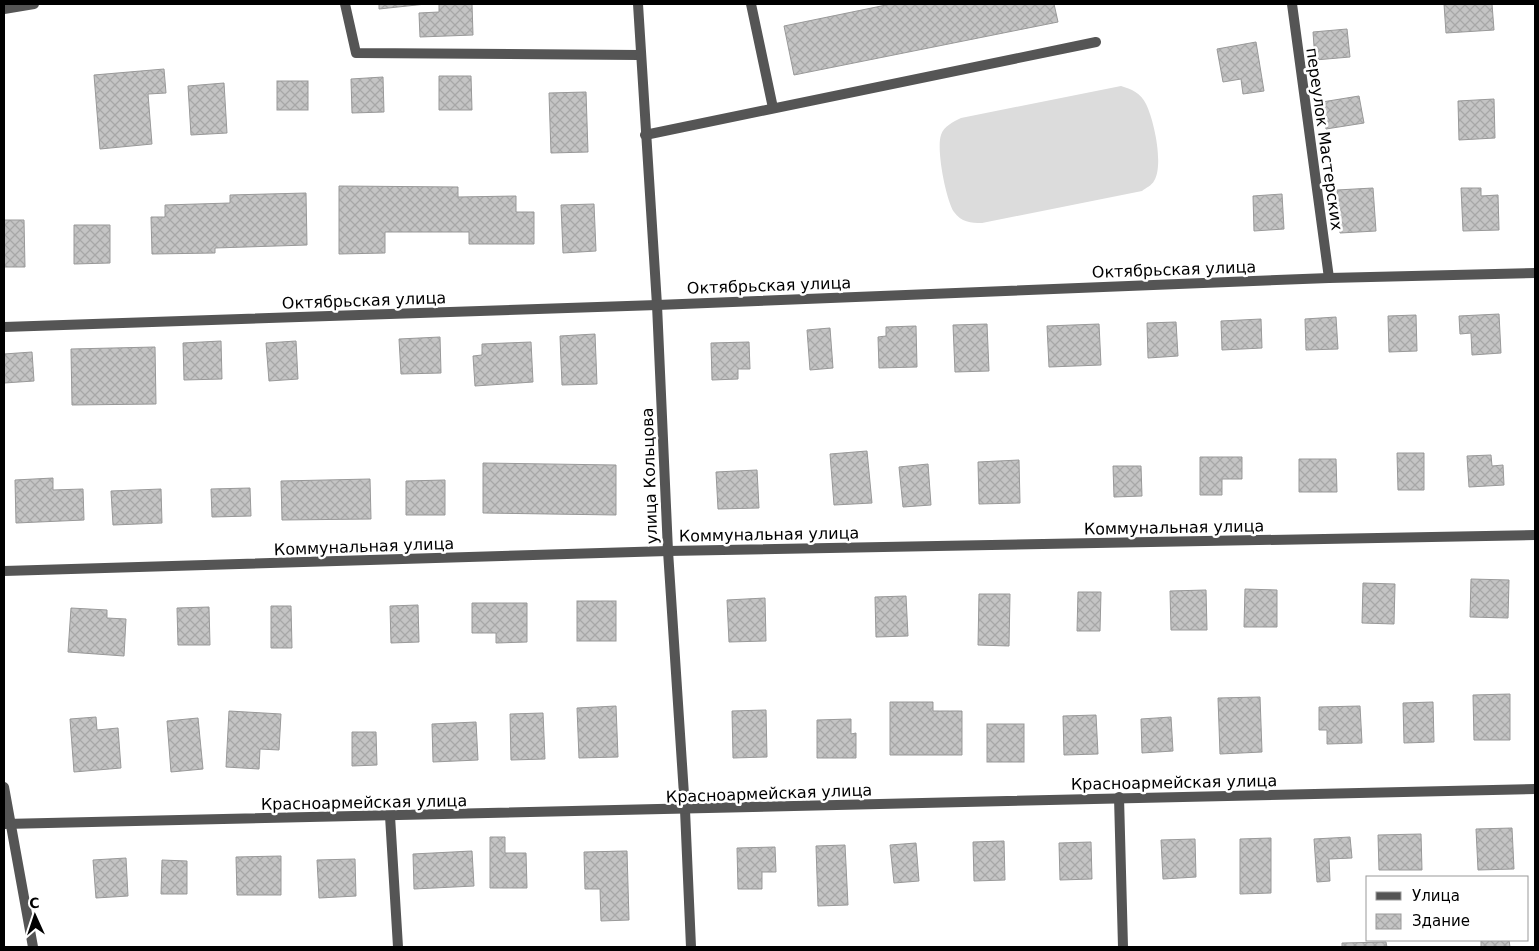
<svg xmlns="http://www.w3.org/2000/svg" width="1539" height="951" font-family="'DejaVu Sans',sans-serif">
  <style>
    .garden { fill: #dcdcdc }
    .building { fill: url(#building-cross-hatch); stroke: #999 }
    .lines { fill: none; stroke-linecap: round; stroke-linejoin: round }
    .lane { stroke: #555; stroke-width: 10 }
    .street { stroke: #555; stroke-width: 10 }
    .labels { text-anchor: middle; stroke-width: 5; stroke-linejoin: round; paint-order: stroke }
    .street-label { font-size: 16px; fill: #000; stroke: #fff }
  </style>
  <defs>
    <pattern id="building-cross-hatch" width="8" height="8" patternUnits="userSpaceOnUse" patternTransform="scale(1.25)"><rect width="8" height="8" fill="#c4c4c4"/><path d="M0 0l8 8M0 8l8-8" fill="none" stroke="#a7a7a7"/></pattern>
  </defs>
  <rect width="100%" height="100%" fill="#fff"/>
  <path class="garden" d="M1121,86C1131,89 1141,93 1146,104C1154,120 1164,165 1154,181C1152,185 1146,188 1142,191L982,223C971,223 961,222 954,212C946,200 936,149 941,135C944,126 953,122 961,118Z"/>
  <g class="building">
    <path d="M379,4H426L379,9Z"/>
    <path d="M439,4H472L473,35L420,37L419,13L439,12Z"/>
    <path d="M891,4H1054L1058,22L794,75L784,26Z"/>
    <path d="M1444,4H1492L1494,30L1446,33Z"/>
    <path d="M1347,29L1350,57L1315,60L1313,32Z"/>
    <path d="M1256,42L1264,91L1243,94L1241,79L1223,82L1217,49Z"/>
    <path d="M164,69L166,93L148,94L152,144L100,149L94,75Z"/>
    <path d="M439,76H471L472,110H439Z"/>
    <path d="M383,77L384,112L352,113L351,79Z"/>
    <rect x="277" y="81" width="31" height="29"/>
    <path d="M224,83L227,133L191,135L188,86Z"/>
    <path d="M586,92L588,152L551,153L549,93Z"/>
    <path d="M1359,96L1364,123L1326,129L1322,102Z"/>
    <path d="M1494,99L1495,138L1459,140L1458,101Z"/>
    <path d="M339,186L458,187V197L516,196V212H534V244H469V232H385V253L339,254Z"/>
    <path d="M1373,188L1376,231L1340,233L1337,190Z"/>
    <path d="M1461,188H1481V196L1498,195L1499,230L1463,231Z"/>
    <path d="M306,193L307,245L215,248V253L152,254L151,217H165V205L230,203V195Z"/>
    <path d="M1282,194L1284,229L1254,231L1253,196Z"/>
    <path d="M594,204L596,251L563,253L561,205Z"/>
    <path d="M4,220H24L25,267H4Z"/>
    <path d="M74,225H110V263L74,264Z"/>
    <path d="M1499,314L1501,353L1472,355L1471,333L1460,334L1459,316Z"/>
    <path d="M1416,315L1417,351L1389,352L1388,316Z"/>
    <path d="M1336,317L1338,349L1306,350L1305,319Z"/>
    <path d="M1261,319L1262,348L1222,350L1221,321Z"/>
    <path d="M1176,322L1178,356L1148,358L1147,323Z"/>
    <path d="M987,324L989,371L955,372L953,325Z"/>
    <path d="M1099,324L1101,365L1049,367L1047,326Z"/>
    <path d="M916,326L917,367L879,368L878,337L886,336V327Z"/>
    <path d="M830,328L833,368L810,370L807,330Z"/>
    <path d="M595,334L597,384L562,385L560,336Z"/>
    <path d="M440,337L441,373L401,374L399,339Z"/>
    <path d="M221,341L222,379L184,380L183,343Z"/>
    <path d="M296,341L298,379L269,381L266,343Z"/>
    <path d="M531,342L533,382L475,386L473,356L482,355V344Z"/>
    <path d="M749,342L750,369H738V379L712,380L711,343Z"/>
    <path d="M155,347L156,404L72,405L71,349Z"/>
    <path d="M32,352L34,381L4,383V354Z"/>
    <path d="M867,451L872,503L834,505L830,454Z"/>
    <path d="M1397,453H1424V490H1398Z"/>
    <path d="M1491,455L1492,466L1503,465L1504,485L1469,487L1467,456Z"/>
    <path d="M1200,457H1242V479H1222V495H1200Z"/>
    <path d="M1299,459H1336L1337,492H1299Z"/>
    <path d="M1019,460L1020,503L979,504L978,462Z"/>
    <path d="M483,463L616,465V515L483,513Z"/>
    <path d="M928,464L931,505L903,507L899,467Z"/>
    <path d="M1113,466H1141L1142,496L1114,497Z"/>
    <path d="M757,470L759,508L718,509L716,472Z"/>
    <path d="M53,478V490L83,489L84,520L16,523L15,480Z"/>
    <path d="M370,479L371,519L282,520L281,481Z"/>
    <path d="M445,480V515H406V481Z"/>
    <path d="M250,488L251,516L212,517L211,489Z"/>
    <path d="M161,489L162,523L113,525L111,491Z"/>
    <path d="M1471,579L1509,580L1508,618L1470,617Z"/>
    <path d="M1363,583L1395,584L1394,624L1362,623Z"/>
    <path d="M1245,589L1277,590V627H1244Z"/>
    <path d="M1206,590L1207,630H1171L1170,591Z"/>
    <path d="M1078,592H1101L1100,631H1077Z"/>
    <path d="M979,594H1010L1009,646L978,645Z"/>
    <path d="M906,596L908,636L876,637L875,597Z"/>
    <path d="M765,598L766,641L729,642L727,600Z"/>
    <rect x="577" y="601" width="39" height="40"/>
    <path d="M472,603H527V642L496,643V633H472Z"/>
    <path d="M418,605L419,642L391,643L390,606Z"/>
    <path d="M271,606H291L292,648H271Z"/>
    <path d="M209,607L210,645H178L177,608Z"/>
    <path d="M71,608L107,610V618L126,619L124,656L68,652Z"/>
    <path d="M1510,694V740H1474L1473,695Z"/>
    <path d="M1260,697L1262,752L1220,754L1218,698Z"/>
    <path d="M890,702H933V711H962V755H890Z"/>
    <path d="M1433,702L1434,742L1404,743L1403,703Z"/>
    <path d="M616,706L618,757L579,758L577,708Z"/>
    <path d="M1360,706L1362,743L1327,744V730H1319V707Z"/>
    <path d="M766,710L767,757L733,758L732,711Z"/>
    <path d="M229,711L281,714L279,750L260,749L259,769L226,767Z"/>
    <path d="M543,713L545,759L511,760L510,714Z"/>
    <path d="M1096,715L1098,754L1064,755L1063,716Z"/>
    <path d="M96,717L97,730L118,728L121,768L74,772L70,719Z"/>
    <path d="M1171,717L1173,751L1142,753L1141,719Z"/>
    <path d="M198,718L203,769L171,772L167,721Z"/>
    <path d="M851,719V734L856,733V758H817V720Z"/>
    <path d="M476,722L478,760L433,762L432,724Z"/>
    <rect x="987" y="724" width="37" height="38"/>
    <path d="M352,732H376L377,765L352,766Z"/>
    <path d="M1512,828L1514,869L1478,870L1476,829Z"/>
    <path d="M1421,834L1422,870H1379L1378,835Z"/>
    <path d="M490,837H505V853H526L527,888H490Z"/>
    <path d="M1350,837L1352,858L1329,859L1330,881L1317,882L1314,839Z"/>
    <path d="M1271,838V893L1240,894V839Z"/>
    <path d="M1195,839L1196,877L1163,879L1161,840Z"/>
    <path d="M1004,841L1005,880L974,881L973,842Z"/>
    <path d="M1091,842L1092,879L1060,880L1059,843Z"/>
    <path d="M916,843L919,881L894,883L890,845Z"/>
    <path d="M845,845L848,905L818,906L816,846Z"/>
    <path d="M775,847L776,872H762V889H738L737,848Z"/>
    <path d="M472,851L474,886L414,889L413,854Z"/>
    <path d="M627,851L629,920L601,921L600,889H585L584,852Z"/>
    <path d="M281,856V895H237L236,857Z"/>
    <path d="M126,858L128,896L96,898L93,860Z"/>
    <path d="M355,859L356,896L319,898L317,860Z"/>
    <path d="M162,860L187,861V894H161Z"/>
    <path d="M1481,940H1509L1510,947H1481Z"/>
    <path d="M1386,942L1387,947H1342V943Z"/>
  </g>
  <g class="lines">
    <g class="lane">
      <path d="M345,4L356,53L639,55"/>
      <path d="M751,4L773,108"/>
      <path d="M4,9L34,4"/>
      <path d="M645,135L1096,42"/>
      <path d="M1119,797L1123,947"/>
      <path d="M390,816L398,947"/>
    </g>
    <g class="street">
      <path d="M638,4L657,305L668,551L685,810L691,947"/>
      <path d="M1292,4L1329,278"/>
      <path d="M4,327L657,305L1329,278L1535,273"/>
      <path d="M4,571L668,551L1535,535"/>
      <path d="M4,787L33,947"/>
      <path d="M4,824L1535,789"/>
    </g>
  </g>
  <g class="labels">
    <g class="street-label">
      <text transform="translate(1325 139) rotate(82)" y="6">переулок Мастерских</text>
      <text transform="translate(1174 269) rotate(-2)" y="6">Октябрьская улица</text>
      <text transform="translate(769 285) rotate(-2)" y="6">Октябрьская улица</text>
      <text transform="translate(364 300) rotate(-2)" y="6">Октябрьская улица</text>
      <text transform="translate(649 476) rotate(-92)" y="6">улица Кольцова</text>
      <text transform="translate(1174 527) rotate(-1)" y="6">Коммунальная улица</text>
      <text transform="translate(769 534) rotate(-1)" y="6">Коммунальная улица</text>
      <text transform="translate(364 546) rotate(-2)" y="6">Коммунальная улица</text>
      <text transform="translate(1174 782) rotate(-1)" y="6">Красноармейская улица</text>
      <text transform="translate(769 793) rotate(-2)" y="6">Красноармейская улица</text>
      <text transform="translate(364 802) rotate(-1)" y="6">Красноармейская улица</text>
    </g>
  </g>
  <rect width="1539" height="951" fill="none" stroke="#000000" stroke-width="10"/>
  <rect x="1366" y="876" width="162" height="65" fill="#ffffff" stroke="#999999"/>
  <rect x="1376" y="892" width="25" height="8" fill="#555555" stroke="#999999"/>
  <text x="1412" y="901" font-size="15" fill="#000000">Улица</text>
  <rect x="1376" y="914" width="25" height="15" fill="url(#building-cross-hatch)" stroke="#999999"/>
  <text x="1412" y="926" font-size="15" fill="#000000">Здание</text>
  <g transform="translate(35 916) rotate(357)" stroke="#ffffff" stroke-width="4" paint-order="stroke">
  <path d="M0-4L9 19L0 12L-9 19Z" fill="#000000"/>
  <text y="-8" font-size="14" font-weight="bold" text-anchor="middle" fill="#000000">С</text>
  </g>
</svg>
